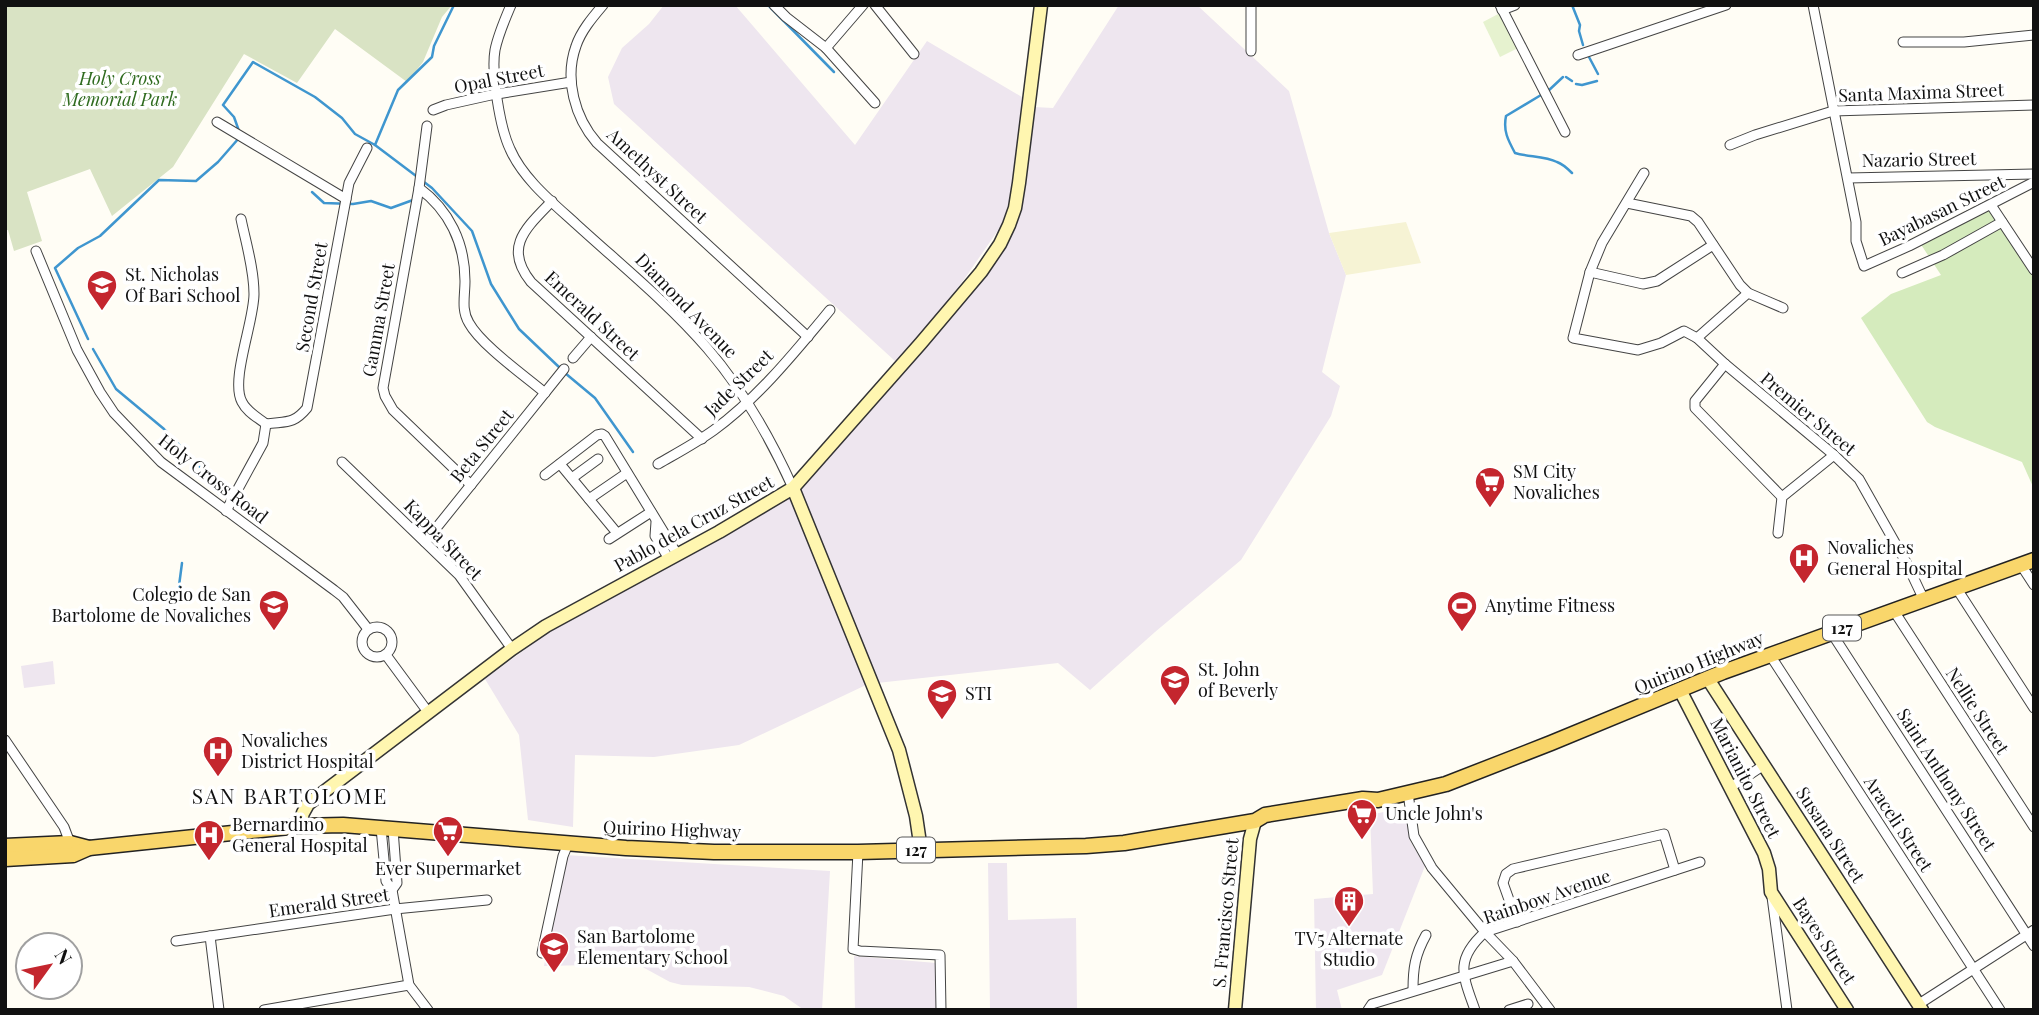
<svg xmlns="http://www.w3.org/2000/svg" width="2039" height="1015" font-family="'Playfair Display',serif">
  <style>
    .industrial { fill: #eee6ef }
    .farmland { fill: #f6f3d4 }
    .green { fill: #d5ebbd }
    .cemetery { fill: #d9e3c4 }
    .pitch { fill: #e6f2cf }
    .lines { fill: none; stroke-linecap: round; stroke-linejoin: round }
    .stream { stroke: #3f96cf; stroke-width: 2.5 }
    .street-casing { stroke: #444; stroke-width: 11 }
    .secondary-casing { stroke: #333; stroke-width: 15 }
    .primary-casing { stroke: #222; stroke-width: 17 }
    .street { stroke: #fff; stroke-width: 9 }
    .secondary { stroke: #fff6b0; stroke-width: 12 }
    .primary { stroke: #f9d66b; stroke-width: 14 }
    .labels { text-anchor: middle; stroke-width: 7; stroke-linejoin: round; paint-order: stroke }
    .shield { fill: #fff; stroke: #585858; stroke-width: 2 }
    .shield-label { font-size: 16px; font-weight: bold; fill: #111 }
    .park-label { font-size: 18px; font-style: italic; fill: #2f6b1f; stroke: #fff }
    .street-label { font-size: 18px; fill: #111; stroke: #fff }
    .poi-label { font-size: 18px; fill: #111; stroke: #fff; text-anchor: start }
    .quarter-label { font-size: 21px; letter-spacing: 2px; fill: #111; stroke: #fff }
  </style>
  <rect width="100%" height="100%" fill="#fffdf5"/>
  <g class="industrial">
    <path d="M664,5H735L855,145L927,41L1022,97L1018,155L1008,205L1001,226L965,278L938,314L895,361L614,104L608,77L622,48L649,24Z"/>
    <path d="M1119,5H1197L1289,91L1329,233L1346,275L1322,372L1340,386L1331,416L1241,560L1155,632L1090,690L1058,663L877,683L796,491L1003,245L1034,107L1053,108Z"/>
    <path d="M790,496L866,685L739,745L654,757L575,755L573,827L528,820L519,735L485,679L546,634L755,518Z"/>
    <path d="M53,661L55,684L24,688L21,666Z"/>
    <path d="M1406,807L1410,841L1425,866L1382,975L1337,990L1342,1010H1316L1314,899L1373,894L1370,815Z"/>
    <path d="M565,855L830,871L822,1010H804L784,996L749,987L682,985L670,982L637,964L544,966Z"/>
    <path d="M988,863H1007L1008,920L1076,918L1077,1010H990Z"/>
    <path d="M854,956L936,963L937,1010H855Z"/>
  </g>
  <path class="farmland" d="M1406,222L1421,263L1346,275L1329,233Z"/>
  <path class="green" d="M1995,204L2034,273V489L2022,462L1935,427L1927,422L1861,318L1891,294L1941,275L1920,243Z"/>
  <path class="cemetery" d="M5,5H452L442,17L423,62L407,82L335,29L297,83L244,54L173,167L112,216L90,169L27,192L42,241L14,251L8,230H5Z"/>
  <path class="pitch" d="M1500,13L1518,48L1500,57L1483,22Z"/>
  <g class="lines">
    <g class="stream">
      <path d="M768,5L834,72"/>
      <path d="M1572,5L1580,25L1579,31L1583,45"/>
      <path d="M1589,57L1598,74"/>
      <path d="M1566,77L1572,81"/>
      <path d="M1576,84L1582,85L1597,81"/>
      <path d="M1547,92L1563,77"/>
      <path d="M1541,95L1506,116C1503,131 1508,140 1515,153C1528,157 1545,156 1557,162C1563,164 1568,169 1572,173"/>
      <path d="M239,131L234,117L223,105L253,62L315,97L342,118L355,134L375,145L398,90L432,57L434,46L454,5"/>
      <path d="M375,145L432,188L472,231L491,284L519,329L560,368"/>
      <path d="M312,192L324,203L353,204L371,201L391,208L413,200"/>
      <path d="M88,339L55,268L78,248L100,236L159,180L196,181L218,162L239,138"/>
      <path d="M93,349L116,389L164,429L201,468L219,494"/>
      <path d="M565,373L595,398L633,452"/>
      <path d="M177,601L182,563"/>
    </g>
    <g class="street-casing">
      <g id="street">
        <path d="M511,5C505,19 498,35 495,50C491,73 500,128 510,149C523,179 553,203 576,224C621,265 668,303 707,348C744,391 770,437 793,488"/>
        <path d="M603,5C592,18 581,31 576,46C564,79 575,118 597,143L808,337"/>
        <path d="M774,5L786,17L826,48L875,103"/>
        <path d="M875,5L914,54"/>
        <path d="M1500,5L1565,132"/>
        <path d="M1813,5L1856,222V241L1864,266L1909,246L2034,182"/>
        <path d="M1502,10L1515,5"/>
        <path d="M1903,42H1964L2034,35"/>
        <path d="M826,48L863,5"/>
        <path d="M1251,51V5"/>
        <path d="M1578,55L1726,5"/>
        <path d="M433,110L446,105L491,95L571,82"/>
        <path d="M217,122L346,199"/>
        <path d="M427,126L419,188L383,388L385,396L393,410L471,485"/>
        <path d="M1730,145L1755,135L1833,111L2034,105"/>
        <path d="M1644,173L1602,243L1590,272L1573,338L1638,350L1661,343L1684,331L1697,338L1725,364L1834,455L1859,479L1907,564L1924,600"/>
        <path d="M1848,178L2034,174"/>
        <path d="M419,188C449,210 465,243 465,281C465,296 461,310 469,323C481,345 525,376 545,393"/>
        <path d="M552,201C526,228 503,247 531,282L702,439"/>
        <path d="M1627,203L1691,216L1698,222L1740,285L1748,293L1783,308"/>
        <path d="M1991,205L2034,270"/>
        <path d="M241,219C246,243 254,269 254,294C254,322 230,380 242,402C247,412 257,417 266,424"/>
        <path d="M36,251L77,350L100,392L114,413L161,462L334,590L343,597L368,629"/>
        <path d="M1590,272L1643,284L1657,281L1713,245"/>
        <path d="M1902,273L1943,255L2002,222"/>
        <path d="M1697,338L1748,293"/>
        <path d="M573,358L591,337"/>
        <path d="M1725,364L1695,401V408L1782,497"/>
        <path d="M266,424C286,421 293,425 307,408L349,183L367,148"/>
        <path d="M342,462L459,575L512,649"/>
        <path d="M560,464L617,533"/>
        <path d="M658,464C677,453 696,443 714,430C758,398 795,352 830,310"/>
        <path d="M545,475L597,435L602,434L605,436L677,554"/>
        <path d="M572,478L598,459"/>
        <path d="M589,499L627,473"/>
        <path d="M226,511L263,443L266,424"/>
        <path d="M656,522L655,536L669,559"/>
        <path d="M1778,533L1782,497L1834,455"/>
        <path d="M609,539L651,512"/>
        <path d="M425,542L564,369"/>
        <path d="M2021,565L2034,585"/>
        <path d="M1957,589L2034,708"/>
        <path d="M1894,611L2034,827"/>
        <circle cx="377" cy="642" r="15"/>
        <path d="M1831,632L2034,946"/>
        <path d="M386,655L428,712"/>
        <path d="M1770,655L2000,1010"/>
        <path d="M5,740L64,827L70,843"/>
        <path d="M1731,787L1764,765"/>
        <path d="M1408,793L1414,836L1432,868L1485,932L1513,961L1550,1010"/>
        <path d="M381,828L386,881L392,890L409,985L428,1010"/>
        <path d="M858,852L853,949L860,951L940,955L941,1010"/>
        <path d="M392,890L397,883L393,829"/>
        <path d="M1772,897L1787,1010"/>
        <path d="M1517,922L1503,883L1506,874L1513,869L1664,834L1675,870"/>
        <path d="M210,936L219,1010"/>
        <path d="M176,941L395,909L487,900"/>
        <path d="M542,953L563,856L568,844"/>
        <path d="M1413,990C1413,968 1415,955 1426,935"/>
        <path d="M1919,1004L2034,930"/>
        <path d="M264,1010L409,985"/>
        <path d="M1368,1010L1372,1004L1513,961"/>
        <path d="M1475,1010C1463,976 1454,960 1485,932L1700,862"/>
        <path d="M1509,1010L1528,1004"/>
      </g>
    </g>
    <g class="secondary-casing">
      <g id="secondary">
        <path d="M793,488L899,750L916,816L921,850"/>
        <path d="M1708,679L1922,1010"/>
        <path d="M1680,690L1764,853L1769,869L1771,892L1847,1010"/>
        <path d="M299,826L303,813L308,804L512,649L546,626L719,532L793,488L921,343L981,272L1000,244L1009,225L1015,208L1019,183L1041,5"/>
        <path d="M1235,1010L1250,839L1255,821"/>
      </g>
    </g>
    <g class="primary-casing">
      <g id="primary">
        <path d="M5,846L70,843L89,848"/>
        <path d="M5,859L73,855L89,848L299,826L343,825L626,848L714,852H858L1086,846L1124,843L1255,821L1265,815L1363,799L1378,800L1446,784L1551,743L1723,672L2034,560"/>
      </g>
    </g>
    <use href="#street" class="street"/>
    <use href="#secondary" class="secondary"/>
    <use href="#primary" class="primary"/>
  </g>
  <defs>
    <g id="school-pin" transform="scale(1.575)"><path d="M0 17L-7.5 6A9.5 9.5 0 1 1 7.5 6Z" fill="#c4262e" stroke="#fff"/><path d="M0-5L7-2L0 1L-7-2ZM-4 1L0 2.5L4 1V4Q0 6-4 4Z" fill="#fff"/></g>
    <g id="supermarket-pin" transform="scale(1.575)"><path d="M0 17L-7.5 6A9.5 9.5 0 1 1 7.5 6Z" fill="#c4262e" stroke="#fff"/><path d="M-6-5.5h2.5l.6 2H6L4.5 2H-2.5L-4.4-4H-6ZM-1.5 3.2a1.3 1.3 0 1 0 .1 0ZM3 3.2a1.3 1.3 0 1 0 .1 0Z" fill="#fff"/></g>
    <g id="hospital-pin" transform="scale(1.575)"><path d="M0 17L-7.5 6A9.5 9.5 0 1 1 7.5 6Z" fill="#c4262e" stroke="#fff"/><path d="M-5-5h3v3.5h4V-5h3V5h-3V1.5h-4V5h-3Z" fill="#fff"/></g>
    <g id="stadium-pin" transform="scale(1.575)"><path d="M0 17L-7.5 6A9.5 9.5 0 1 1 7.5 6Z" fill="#c4262e" stroke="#fff"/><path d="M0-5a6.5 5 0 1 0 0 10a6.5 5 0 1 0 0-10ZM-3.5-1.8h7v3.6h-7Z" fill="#fff"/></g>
    <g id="university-pin" transform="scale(1.575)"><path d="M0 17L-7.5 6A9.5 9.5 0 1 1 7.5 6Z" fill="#c4262e" stroke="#fff"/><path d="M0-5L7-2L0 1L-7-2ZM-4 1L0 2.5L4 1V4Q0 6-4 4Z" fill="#fff"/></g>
    <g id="building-pin" transform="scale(1.575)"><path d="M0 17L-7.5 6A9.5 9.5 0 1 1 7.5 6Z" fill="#c4262e" stroke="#fff"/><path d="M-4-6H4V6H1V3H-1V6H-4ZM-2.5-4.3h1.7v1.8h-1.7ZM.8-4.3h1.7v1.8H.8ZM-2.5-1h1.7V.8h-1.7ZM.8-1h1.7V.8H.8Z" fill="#fff"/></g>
  </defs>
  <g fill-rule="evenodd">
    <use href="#school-pin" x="102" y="285"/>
    <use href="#supermarket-pin" x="1490" y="482"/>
    <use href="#hospital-pin" x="1804" y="558"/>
    <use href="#school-pin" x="274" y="605"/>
    <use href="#stadium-pin" x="1462" y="606"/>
    <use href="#school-pin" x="1175" y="680"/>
    <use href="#university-pin" x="942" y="694"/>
    <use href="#hospital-pin" x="218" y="751"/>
    <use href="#supermarket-pin" x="1362" y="814"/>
    <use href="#supermarket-pin" x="448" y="831"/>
    <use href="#hospital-pin" x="209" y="835"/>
    <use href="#building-pin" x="1349" y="901"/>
    <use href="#school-pin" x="554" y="947"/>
  </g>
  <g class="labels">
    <g class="shield">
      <rect x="1823" y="615.5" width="38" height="25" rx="5"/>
      <rect x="897" y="837.5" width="38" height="25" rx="5"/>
    </g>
    <g class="shield-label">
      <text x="1842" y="634">127</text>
      <text x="916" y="856">127</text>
    </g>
    <g class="park-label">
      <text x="120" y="85">Holy Cross<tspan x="120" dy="21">Memorial Park</tspan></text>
    </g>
    <g class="street-label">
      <text transform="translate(499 79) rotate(-11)" y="6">Opal Street</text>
      <text transform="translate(1921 93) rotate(-2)" y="6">Santa Maxima Street</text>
      <text transform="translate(1919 160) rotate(-1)" y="6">Nazario Street</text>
      <text transform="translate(657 176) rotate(43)" y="6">Amethyst Street</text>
      <text transform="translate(1942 211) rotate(-26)" y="6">Bayabasan Street</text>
      <text transform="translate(312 297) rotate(-80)" y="6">Second Street</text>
      <text transform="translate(686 306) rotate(46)" y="6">Diamond Avenue</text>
      <text transform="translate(592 316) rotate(43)" y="6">Emerald Street</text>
      <text transform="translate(379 320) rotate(-80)" y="6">Gamma Street</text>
      <text transform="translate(739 383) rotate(-44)" y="6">Jade Street</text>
      <text transform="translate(1808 414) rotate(40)" y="6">Premier Street</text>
      <text transform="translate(482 446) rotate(-51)" y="6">Beta Street</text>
      <text transform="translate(213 479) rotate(38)" y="6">Holy Cross Road</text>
      <text transform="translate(694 524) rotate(-29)" y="6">Pablo dela Cruz Street</text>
      <text transform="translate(443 540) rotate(46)" y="6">Kappa Street</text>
      <text transform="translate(1699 663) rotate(-22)" y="6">Quirino Highway</text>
      <text transform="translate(1977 711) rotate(57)" y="6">Nellie Street</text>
      <text transform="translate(1745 778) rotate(63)" y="6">Marianito Street</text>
      <text transform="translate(1946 780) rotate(57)" y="6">Saint Anthony Street</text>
      <text transform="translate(1898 824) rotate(57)" y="6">Araceli Street</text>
      <text transform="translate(672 830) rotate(2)" y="6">Quirino Highway</text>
      <text transform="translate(1830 835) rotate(57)" y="6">Susana Street</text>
      <text transform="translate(1547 897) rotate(-19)" y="6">Rainbow Avenue</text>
      <text transform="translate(329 903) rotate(-8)" y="6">Emerald Street</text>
      <text transform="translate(1226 913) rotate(-85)" y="6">S. Francisco Street</text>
      <text transform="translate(1824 941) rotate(57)" y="6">Bayes Street</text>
    </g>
    <g class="poi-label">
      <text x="125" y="281">St. Nicholas<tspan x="125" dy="21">Of Bari School</tspan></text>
      <text x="1513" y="478">SM City<tspan x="1513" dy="21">Novaliches</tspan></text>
      <text x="1827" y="554">Novaliches<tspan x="1827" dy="21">General Hospital</tspan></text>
      <text x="251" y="601" text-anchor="end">Colegio de San<tspan x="251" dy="21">Bartolome de Novaliches</tspan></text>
      <text x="1485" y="612">Anytime Fitness</text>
      <text x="1198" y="676">St. John<tspan x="1198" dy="21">of Beverly</tspan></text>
      <text x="965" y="700">STI</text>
      <text x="241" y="747">Novaliches<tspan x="241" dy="21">District Hospital</tspan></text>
      <text x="1385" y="820">Uncle John's</text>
      <text x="232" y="831">Bernardino<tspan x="232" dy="21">General Hospital</tspan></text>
      <text x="448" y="875" text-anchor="middle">Ever Supermarket</text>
      <text x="577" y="943">San Bartolome<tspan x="577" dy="21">Elementary School</tspan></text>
      <text x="1349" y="945" text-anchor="middle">TV5 Alternate<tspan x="1349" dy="21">Studio</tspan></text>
    </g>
    <g class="quarter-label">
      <text x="290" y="804">SAN BARTOLOME</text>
    </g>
  </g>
  <rect width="2039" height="1015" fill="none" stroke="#111111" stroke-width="14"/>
  <g transform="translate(49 966) rotate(57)"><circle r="33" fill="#ffffff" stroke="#a0a0a0" stroke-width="2"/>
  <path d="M0-5L12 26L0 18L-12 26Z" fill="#c4262e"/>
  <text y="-10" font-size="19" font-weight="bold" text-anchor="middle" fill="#111111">N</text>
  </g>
</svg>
